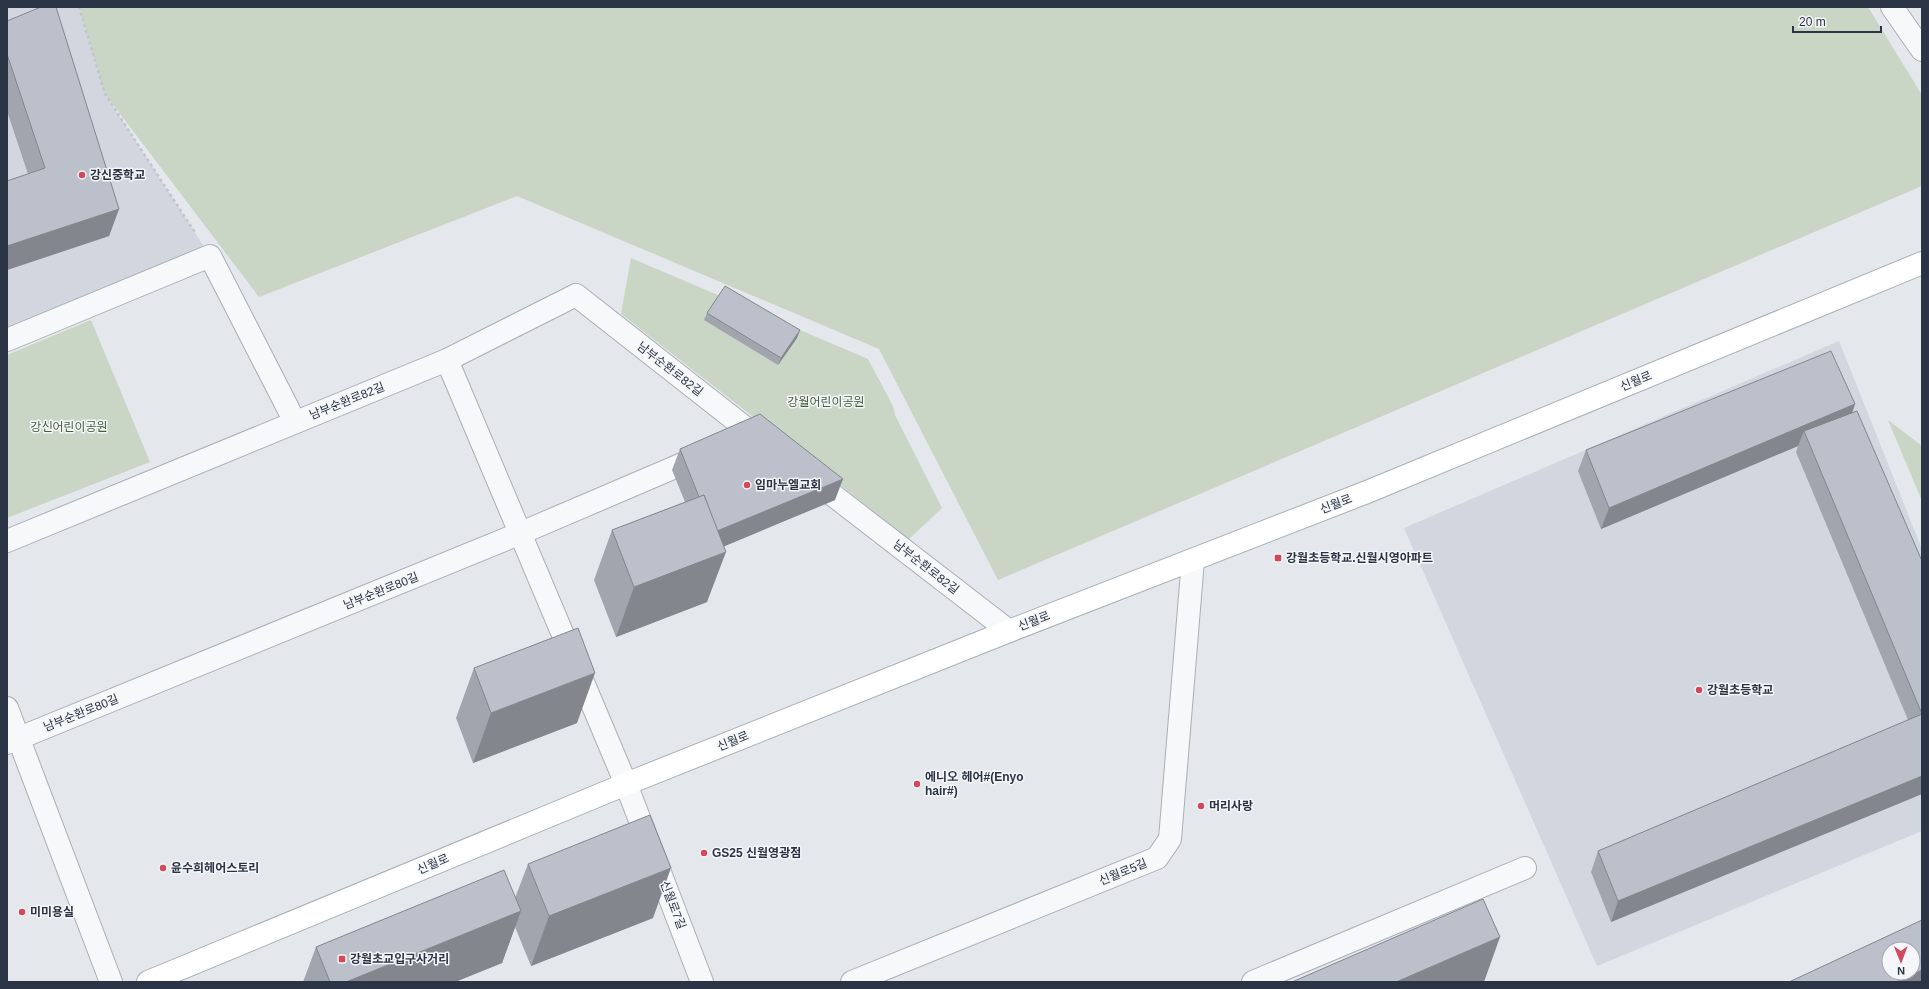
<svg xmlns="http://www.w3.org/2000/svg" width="1929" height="989" font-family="Arial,'Noto Sans KR',sans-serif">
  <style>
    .built { fill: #d2d6de }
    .green { fill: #c9d6c5 }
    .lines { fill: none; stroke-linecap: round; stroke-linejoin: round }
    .minor-casing { stroke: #a9aeb7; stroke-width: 24 }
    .tertiary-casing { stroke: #a9aeb7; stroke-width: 24 }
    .secondary-casing { stroke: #a9aeb7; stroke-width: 24 }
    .path { stroke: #c2c5cb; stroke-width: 2.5; stroke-dasharray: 3 3; stroke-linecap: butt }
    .minor { stroke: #f7f8fa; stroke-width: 22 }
    .tertiary { stroke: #f7f8fa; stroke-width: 22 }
    .secondary { stroke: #fff; stroke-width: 22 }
    .wall { fill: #a1a5ae }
    .shaded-wall { fill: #83868d }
    .building { fill: #bbc0ca; stroke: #83868d; fill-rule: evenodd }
    .poi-dot { fill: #d1495b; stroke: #f4f6f9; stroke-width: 1.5 }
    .labels { text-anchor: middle; stroke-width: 3; stroke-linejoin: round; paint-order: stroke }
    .poi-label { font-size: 12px; font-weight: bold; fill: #2b3445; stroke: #f4f6f9; text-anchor: start }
    .street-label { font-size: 12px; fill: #2b3445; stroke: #f4f6f9 }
    .park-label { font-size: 12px; fill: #3f6138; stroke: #f4f6f9 }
  </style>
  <rect width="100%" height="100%" fill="#e4e7ec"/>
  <g class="built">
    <path d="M7,7H79L105,94L210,256L7,340Z"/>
    <path d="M1839,341L1922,549V831L1597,966L1404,528Z"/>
  </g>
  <g class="green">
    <path d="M79,7H1868L1922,95V186L998,580L879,349L517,196L259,297L105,94Z"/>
    <path d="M631,258L868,359L893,406L895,415L942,508L908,540L838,483L621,314Z"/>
    <path d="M91,320L150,462L7,518V355Z"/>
    <path d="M1888,420L1922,446V501Z"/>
  </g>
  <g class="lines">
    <g class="minor-casing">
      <g id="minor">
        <path d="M7,340L210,256L295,422"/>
        <path d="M447,360L626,784L702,982"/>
        <path d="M812,479L1009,631"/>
        <path d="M7,541L447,360L576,295L762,441"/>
        <path d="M7,708L111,982"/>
        <path d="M7,743L521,533L701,456"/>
        <path d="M852,982L1157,858L1170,839L1193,560"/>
        <path d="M1253,982L1525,868"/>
      </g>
    </g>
    <g class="tertiary-casing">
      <path id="tertiary" d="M1892,7L1922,50"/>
    </g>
    <g class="secondary-casing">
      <path id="secondary" d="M148,982L626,784L1009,631L1367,492L1922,263"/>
    </g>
    <path class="path" d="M79,7L105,94L196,234"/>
    <use href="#minor" class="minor"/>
    <use href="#tertiary" class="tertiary"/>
    <use href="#secondary" class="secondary"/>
  </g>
  <g class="wall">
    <path d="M7,21L119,209L109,236L7,270V181L28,174L7,111Z"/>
    <path d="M707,313L797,338L778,365L704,320Z"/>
    <path d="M1855,404L1852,413L1922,561V794L1611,922L1591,872L1598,851L1908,720L1796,452L1798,446L1601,529L1578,471L1586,450Z"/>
    <path d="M680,449L835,500L723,546L707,602L616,637L594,580L612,530L685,502L672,470Z"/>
    <path d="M474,668L577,723L473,763L456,718Z"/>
    <path d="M528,864L653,918L531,966L515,927L502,963L455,982H303L316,947L515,898Z"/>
  </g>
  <g class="shaded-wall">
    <path d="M119,209L109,236L7,270V246Z"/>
    <path d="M800,330L797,338L778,365L781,358Z"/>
    <path d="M1855,404L1848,425L1804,431L1798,446L1601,529L1609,508Z"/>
    <path d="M843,479L835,500L706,554L713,533Z"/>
    <path d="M726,552L707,602L616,637L634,587Z"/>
    <path d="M595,673L577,723L473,763L491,713Z"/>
    <path d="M1922,776V794L1611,922L1618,901Z"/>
    <path d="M671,868L653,918L531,966L549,916Z"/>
    <path d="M521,911L502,963L455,982H346Z"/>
    <path d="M1500,937L1484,982H1396Z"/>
    <path d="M1922,970V982H1896Z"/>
  </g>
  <g class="building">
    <path d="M41,7H56L119,209L7,246V181L45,168L7,54V21Z"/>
    <path d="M725,286L800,330L781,358L707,313Z"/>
    <path d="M1831,351L1855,404L1609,508L1586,450Z"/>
    <path d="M1857,411L1922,561V714L1804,431Z"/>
    <path d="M760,414L843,479L717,531L704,495L699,497L680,449Z"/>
    <path d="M704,495L726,552L634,587L612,530Z"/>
    <path d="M578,628L595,673L491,713L474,668Z"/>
    <path d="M1922,714V776L1618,901L1598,851Z"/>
    <path d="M650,815L671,868L549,916L528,864Z"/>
    <path d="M504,870L521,911L346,982H330L316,947Z"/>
    <path d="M1483,899L1500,937L1396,982H1292Z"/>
    <path d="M1922,920V970L1896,982H1789ZM1889,949H1913V973H1889Z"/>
  </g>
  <g class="poi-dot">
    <circle cx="82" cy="175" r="4"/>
    <circle cx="747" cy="485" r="4"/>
    <rect x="1274" y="554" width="8" height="8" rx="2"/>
    <circle cx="1699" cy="690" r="4"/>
    <circle cx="917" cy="784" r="4"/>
    <circle cx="1201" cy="806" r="4"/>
    <circle cx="704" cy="853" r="4"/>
    <circle cx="163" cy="868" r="4"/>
    <circle cx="22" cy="912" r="4"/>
    <rect x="338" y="955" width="8" height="8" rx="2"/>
  </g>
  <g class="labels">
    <g class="poi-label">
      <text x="90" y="179">강신중학교</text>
      <text x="755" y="489">임마누엘교회</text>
      <text x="1286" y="562">강월초등학교.신월시영아파트</text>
      <text x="1707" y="694">강월초등학교</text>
      <text x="925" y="781">에니오 헤어#(Enyo<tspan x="925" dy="14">hair#)</tspan></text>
      <text x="1209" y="810">머리사랑</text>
      <text x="712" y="857">GS25 신월영광점</text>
      <text x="171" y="872">윤수희헤어스토리</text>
      <text x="30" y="916">미미용실</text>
      <text x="350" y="963">강월초교입구사거리</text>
    </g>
    <g class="street-label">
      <text transform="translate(670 369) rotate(38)" y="4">남부순환로82길</text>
      <text transform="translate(1636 381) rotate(-22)" y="4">신월로</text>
      <text transform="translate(347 401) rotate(-22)" y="4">남부순환로82길</text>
      <text transform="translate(1336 504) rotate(-21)" y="4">신월로</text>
      <text transform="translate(926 567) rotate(38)" y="4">남부순환로82길</text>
      <text transform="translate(381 591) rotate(-22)" y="4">남부순환로80길</text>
      <text transform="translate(1034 621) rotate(-21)" y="4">신월로</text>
      <text transform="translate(81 713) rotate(-22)" y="4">남부순환로80길</text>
      <text transform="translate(733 741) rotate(-22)" y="4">신월로</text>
      <text transform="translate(433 864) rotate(-23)" y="4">신월로</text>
      <text transform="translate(1123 872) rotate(-22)" y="4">신월로5길</text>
      <text transform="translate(673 905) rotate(69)" y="4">신월로7길</text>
    </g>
    <g class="park-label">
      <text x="826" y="406">강월어린이공원</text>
      <text x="69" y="431">강신어린이공원</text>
    </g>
  </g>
  <rect width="1929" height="989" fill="none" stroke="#2b3445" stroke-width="16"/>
  <g transform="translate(1901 961) rotate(179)"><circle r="19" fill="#f4f6f9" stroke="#a4a8b1"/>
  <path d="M0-3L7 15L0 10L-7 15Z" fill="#d1495b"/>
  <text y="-6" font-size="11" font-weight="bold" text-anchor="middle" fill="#2b3445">N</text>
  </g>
  <path d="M1793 26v6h88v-6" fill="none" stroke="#2b3445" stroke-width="2"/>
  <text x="1799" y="26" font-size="12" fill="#2b3445" stroke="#f4f6f9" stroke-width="3" paint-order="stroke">20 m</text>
</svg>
